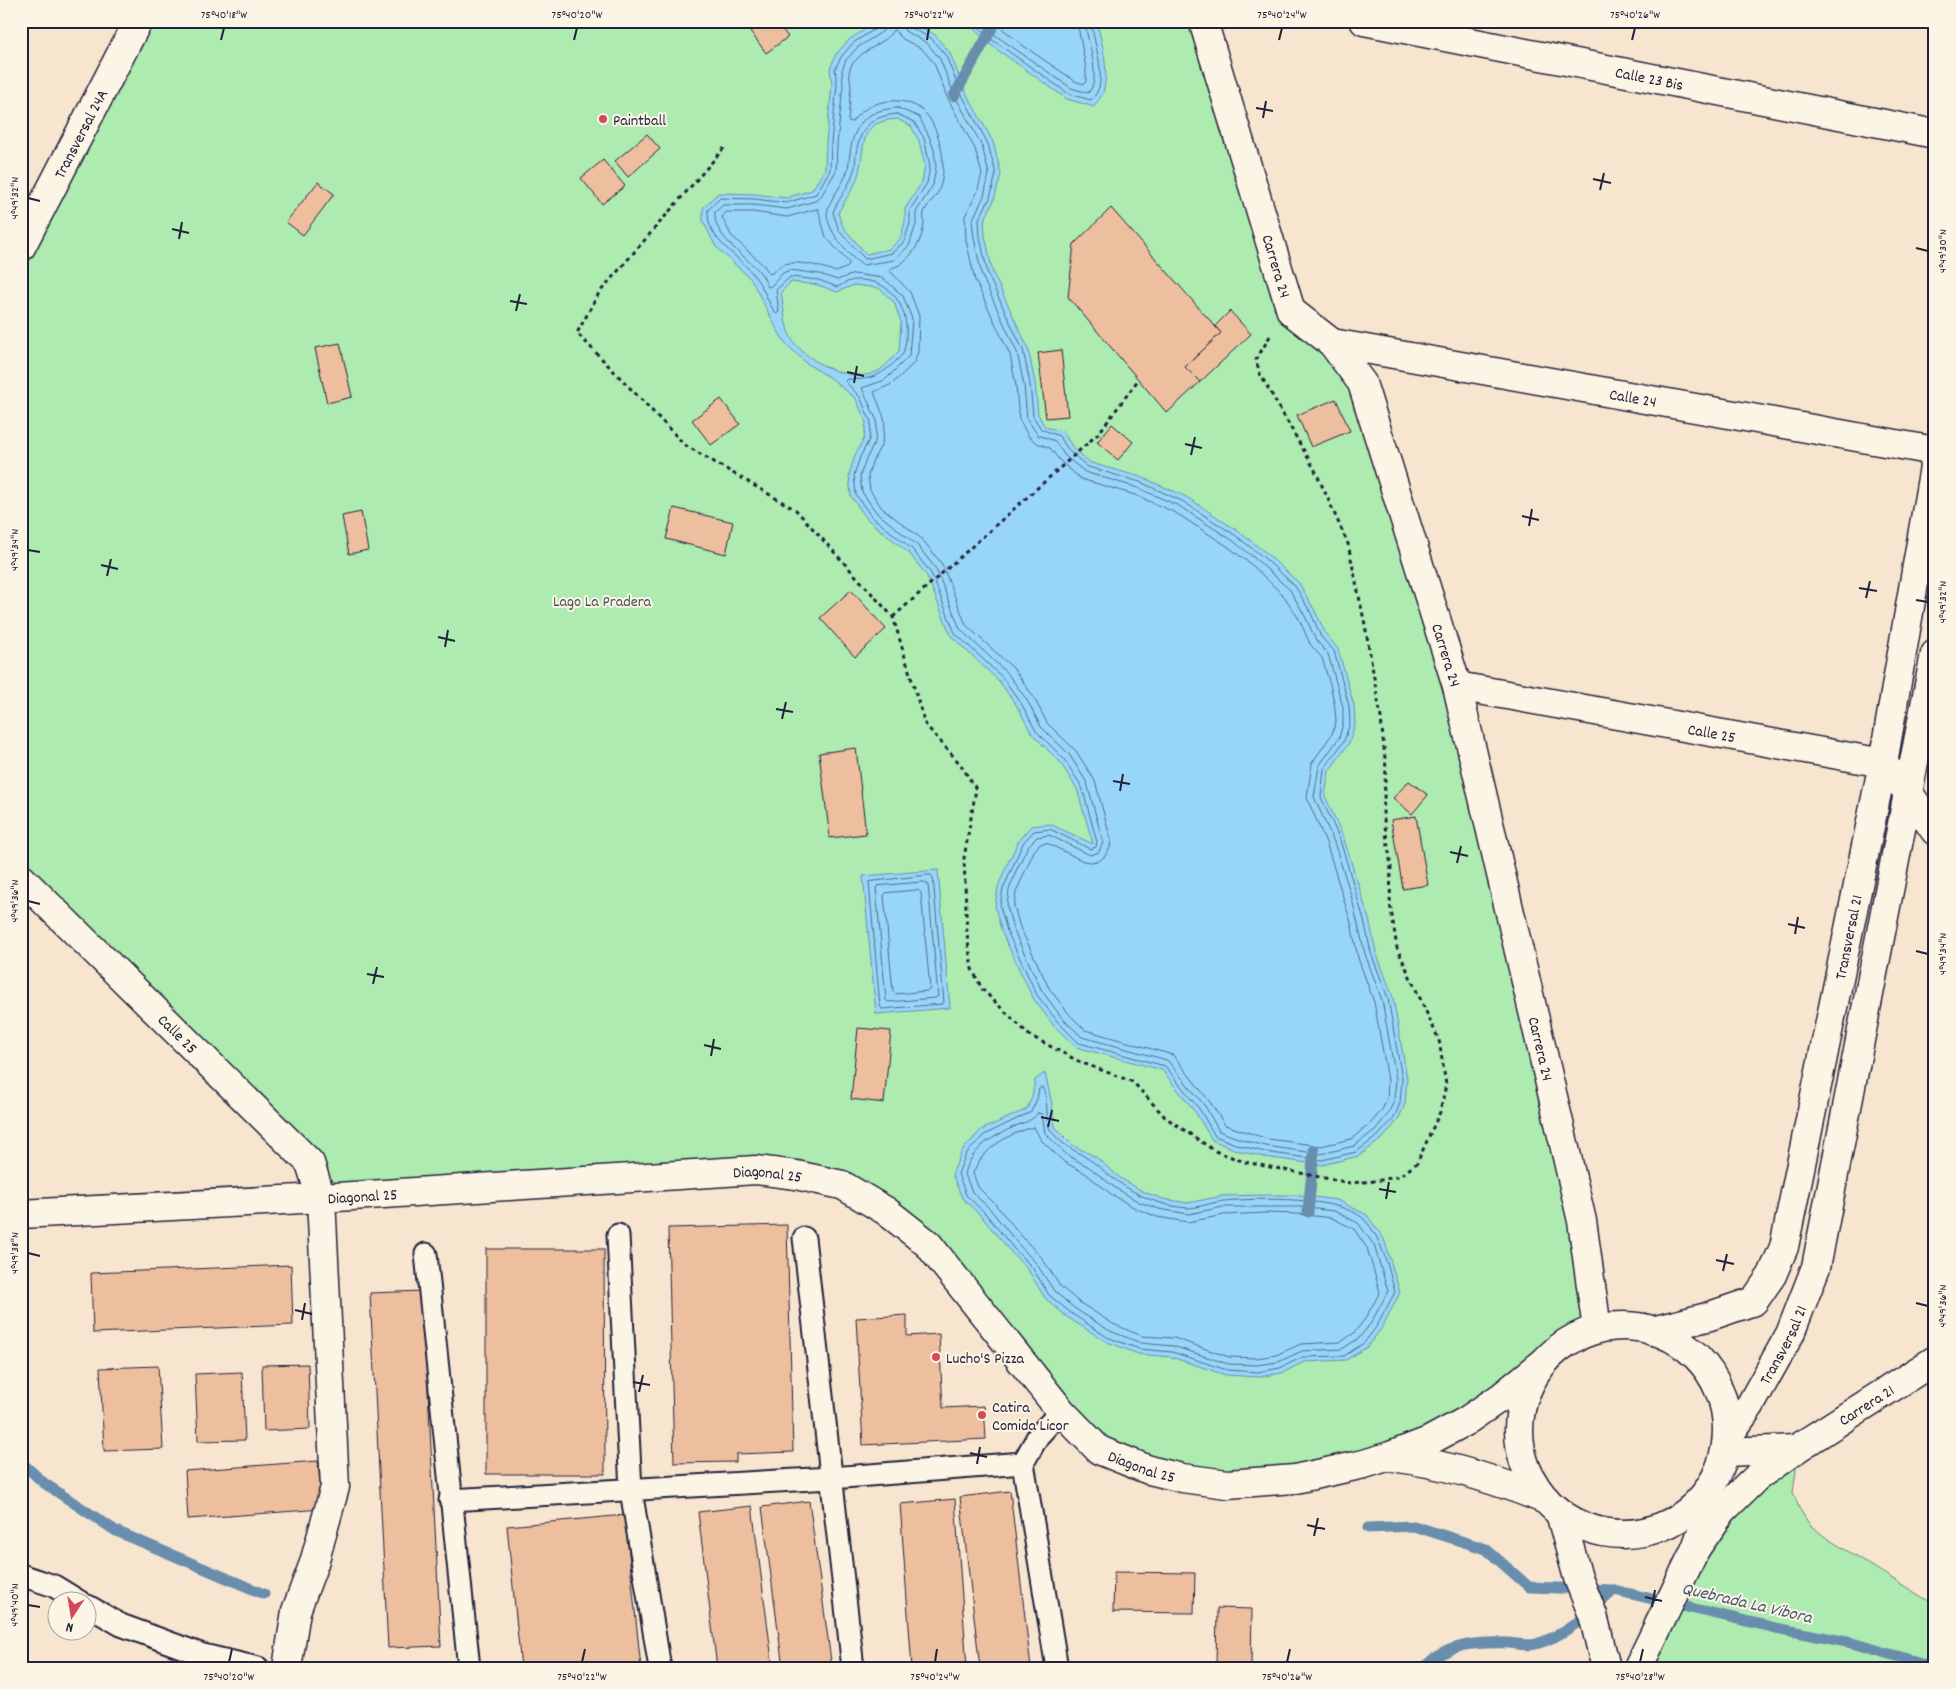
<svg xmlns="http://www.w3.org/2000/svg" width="1956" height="1689" font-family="Dekko,sans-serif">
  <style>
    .green { fill: #adebb1; stroke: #688676 }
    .water { fill: #98d6f9; stroke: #698ead; fill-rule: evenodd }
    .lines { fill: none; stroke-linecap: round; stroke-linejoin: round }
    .shore { stroke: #516a87; stroke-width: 1 }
    .stream { stroke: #698ead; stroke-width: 11 }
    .building { fill: #eebf9e; stroke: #22223b }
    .lane-casing { stroke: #22223b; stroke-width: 25 }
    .street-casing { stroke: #22223b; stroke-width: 31 }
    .secondary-casing { stroke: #22223b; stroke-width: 31 }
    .path { stroke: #22223b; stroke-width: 3; stroke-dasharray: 4 4; stroke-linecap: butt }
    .lane { stroke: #fcf5e5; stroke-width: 21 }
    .street { stroke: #fcf5e5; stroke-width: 28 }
    .secondary { stroke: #fcf5e5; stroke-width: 28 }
    .ticks { fill: none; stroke: #22223b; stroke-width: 2 }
    .poi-dot { fill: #d1495b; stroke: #fcf5e5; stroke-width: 2 }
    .labels { text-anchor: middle; stroke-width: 4; stroke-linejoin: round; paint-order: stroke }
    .street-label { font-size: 16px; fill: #22223b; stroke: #fcf5e5 }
    .poi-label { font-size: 16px; fill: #22223b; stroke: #fcf5e5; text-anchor: start }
    .park-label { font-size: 16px; fill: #455458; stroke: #fcf5e5 }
    .water-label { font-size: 18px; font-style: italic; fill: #455874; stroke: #fcf5e5 }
    .neatline { fill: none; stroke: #22223b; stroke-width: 2 }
    .ticks-label { font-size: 12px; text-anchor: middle; fill: #22223b }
  </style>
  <rect width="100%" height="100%" fill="#f8e5d0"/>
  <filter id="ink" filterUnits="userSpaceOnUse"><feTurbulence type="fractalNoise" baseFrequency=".02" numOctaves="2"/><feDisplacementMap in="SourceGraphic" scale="10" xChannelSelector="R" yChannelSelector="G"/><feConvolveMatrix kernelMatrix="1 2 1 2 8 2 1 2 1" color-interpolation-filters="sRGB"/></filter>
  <g filter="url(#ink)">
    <g class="green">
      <path d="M138,21H1203L1291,311L1362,383L1457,686L1597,1329C1574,1339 1562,1344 1544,1362L1429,1441L1227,1484L1099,1450L928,1244L796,1175L321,1198L310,1163L21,878V247Z"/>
      <path d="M1796,1449V1471L1793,1492L1799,1508L1810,1525L1828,1539L1935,1605V1668H1638L1693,1553Z"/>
    </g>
    <g class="water">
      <path d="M909,21L934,34L950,53L964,89L993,142L1001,174L994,200L984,221L985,236L993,273L1028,348L1035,383L1038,414L1045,427L1062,431L1074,449L1091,463L1141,477L1185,496L1238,531L1265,552L1299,583L1315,611L1326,634L1338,649L1354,706L1355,724L1349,743L1329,771L1325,796L1344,839L1369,919L1376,952L1393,997L1407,1078L1405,1104L1398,1120L1383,1138L1359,1156L1322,1165L1264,1157L1236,1150L1212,1140L1196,1113L1162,1070L1076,1047L1054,1026L1033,998L1002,933L995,907L998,887L1006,867L1019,840L1031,826L1050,824L1093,844L1077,789L1060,762L1032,734L1017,706L999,681L951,636L927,576L909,553L867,519L851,496L849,475L855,455L864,439L866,422L856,399L832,379L806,363L787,345L779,333L751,279L716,247L703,221V208L718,193L755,194L786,198L812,190L825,169L826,143L832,85L830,69L836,54L850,39L877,22ZM897,119L911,126L919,141L925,166L922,182L905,209V222L900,239L890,249L866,254L843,227L838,213C845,199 856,187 859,172C866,143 858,122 897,119ZM791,282L818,285L837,292L854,285L879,288L894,302L901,322L899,351C893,357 887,365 880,370C854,386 809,363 793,341C784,328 784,307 781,292Z"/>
      <path d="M966,21H1096C1102,41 1109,68 1104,89C1103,95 1097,102 1094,107L1067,99L988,43Z"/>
      <path d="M938,870L950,1008L876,1014L863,876Z"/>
      <path d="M1045,1073L1052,1104L1055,1127L1074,1146L1096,1157L1120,1178L1144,1192L1163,1199L1188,1203L1222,1196L1266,1195H1300L1337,1200L1367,1215L1384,1239L1400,1293L1381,1329L1367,1347L1346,1360L1304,1362L1282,1373L1259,1377L1226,1375L1171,1357L1138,1354L1105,1341L1067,1317L1045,1298L1028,1270L1011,1252L981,1216L962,1198L952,1174L962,1151L981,1130L1027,1109L1032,1097L1035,1080Z"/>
    </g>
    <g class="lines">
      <g class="shore">
        <path d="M880,21L878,27L853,43L841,57L835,69L837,85L831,143L830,170L816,194L786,203L755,199L720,198L708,210C706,242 740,254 755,277C764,288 768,303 776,314L779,312L776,290L790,277L819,280L837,287C842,285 849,280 855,280C898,278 914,318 903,354C884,373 875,381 847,379L845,381L860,397L871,422L869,440L860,457L854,475L856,495L871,516L912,549L931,573L955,633L1003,678L1021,703L1036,731L1064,759L1082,787L1097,842L1096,847L1090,849L1050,829L1034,831L1023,843L1003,889L1000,906L1007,931L1037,995L1058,1022L1079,1043L1165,1066L1200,1110L1215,1136L1238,1145L1265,1152L1322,1160L1356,1152L1379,1135L1394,1118L1400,1103L1402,1079L1388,998L1371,953L1364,920L1340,840L1321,797L1324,769L1344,741L1350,723L1349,706L1334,651L1321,637L1311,613L1295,586L1262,556L1235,535L1182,501L1140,482L1088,467L1070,452L1059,436L1041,429L1033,416L1030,384L1023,350L988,275L980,237L979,219L990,198L996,174L988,144L960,91L946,56L931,38L911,28L908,21"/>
        <path d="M887,21L883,31L857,48L846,60L842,70L843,86L837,144L836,171L820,198L815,201L787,209L754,205H723L715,212C712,235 744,255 758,270C763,275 765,281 768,287L771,286L783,273L790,270L820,274L837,280L854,274L883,278L903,296L912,319L909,356L885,380L862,388L877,421L875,442L866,459L860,476L862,492L876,512L917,545L936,569L960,629L1008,674L1027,700L1041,727L1069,754L1087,783L1103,842L1099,852L1090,855L1049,835L1037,837L1028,846L1016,871L1009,890L1007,906L1013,929L1042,991L1062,1018L1082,1037L1167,1060L1205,1106L1219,1131L1240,1139L1266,1146L1321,1154L1354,1146L1375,1130L1388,1114L1394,1101L1396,1079L1385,1017L1382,1000L1365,954L1351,895L1334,842L1314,797L1319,766L1339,738L1343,723V707L1328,654L1316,640L1305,616L1290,590L1258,561L1232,540L1179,506L1138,488L1085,472L1065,456L1055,441L1038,435L1027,419L1024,385L1017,352L982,276L974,238L972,221L984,196L989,174L982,146L954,94L940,59L927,43L905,31L902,21"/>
        <path d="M973,21L991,39L1069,94L1091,100C1111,83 1093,43 1091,21"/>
        <path d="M982,21L995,35L1071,88L1088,93C1103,78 1086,40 1085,21"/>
        <path d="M993,21L1025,47L1075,81L1083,84L1086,82V68L1077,21"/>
        <path d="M894,30L903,39L922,49L934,63L947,97L975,149L982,174L977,193L965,216L966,240L975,280L1010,355L1016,386L1019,419L1029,437L1037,443L1050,448L1060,461L1081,479L1135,495L1176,513L1227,546L1253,566L1284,596L1299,619L1310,644L1322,658L1331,688L1335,708L1336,722L1332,734L1312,763L1307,798L1327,845L1351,923L1358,958L1374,1002L1388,1080L1387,1099L1382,1110L1370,1124L1351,1139L1321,1146L1268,1139L1225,1125L1210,1102L1173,1055L1085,1030L1068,1013L1049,988L1020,927L1014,906L1016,892L1034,851L1040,844L1047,843L1083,861L1091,862L1099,861L1105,856L1110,848L1111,840L1095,781L1076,751L1047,723L1033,696L1014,669L966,625L942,564L922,539L881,507L870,490L868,476L872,462L882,444L885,423L883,415L874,392L892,384L914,363L918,352L919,316L910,292L889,270C892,267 898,267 902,263C914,254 922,240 924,224C924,221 923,216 924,213C926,206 933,200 937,194C941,187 943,176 943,168C944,152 936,122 923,111C902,93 867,100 852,122L848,121L851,86L849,72L852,64L862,54L886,39Z"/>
        <path d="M898,108L919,117L929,136L934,150L936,166L933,185L916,212V224L909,246L894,260L863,265C850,259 822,225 828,209C832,195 843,185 847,172C849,166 849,159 850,153C854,123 868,109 898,108Z"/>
        <path d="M897,114L914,122L924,138L930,166L927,183L910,210V223L904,242L892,253L865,259L839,231L833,212C839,198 849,187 853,173C856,167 855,160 856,154C860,128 871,116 897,114Z"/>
        <path d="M818,209L826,237L849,263L848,267L836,272C824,267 795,259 782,265C778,267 775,272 770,274L764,266L731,235L722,217L726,212H753L787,217Z"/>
        <path d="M931,875L933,878L944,1002L942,1004L882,1009L880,1006L869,882Z"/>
        <path d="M925,882L928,884L938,996L935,998L888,1002L886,1000L876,888L878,886Z"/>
        <path d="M918,890L921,893L930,989L927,991L895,994L893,992L884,895L886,893Z"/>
        <path d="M1042,1087C1050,1099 1044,1121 1051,1131C1064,1148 1078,1151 1093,1162C1102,1168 1108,1176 1117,1181C1137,1196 1162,1206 1187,1208C1199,1208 1212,1202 1224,1201C1257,1198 1340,1196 1364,1219C1382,1238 1388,1267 1395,1292L1377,1326L1364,1343L1344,1356L1303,1357L1280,1368L1258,1372L1227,1370L1172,1352L1139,1349L1107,1337L1071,1313L1049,1295L1032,1267L1014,1249L985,1213L966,1195L958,1174L966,1154L984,1135L1031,1112L1037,1099L1039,1089Z"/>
        <path d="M1038,1113L1042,1114L1045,1133L1067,1155L1089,1167L1114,1187L1139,1202L1159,1209L1189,1214L1223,1207H1299L1334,1211L1358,1223L1374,1245L1388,1291L1371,1323L1359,1338L1342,1349L1302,1351L1278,1362L1257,1365L1228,1364L1173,1346L1141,1343L1110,1331L1074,1308L1054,1291L1036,1263L1019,1245L990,1209L972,1192L965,1174C972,1146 993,1137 1018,1125C1026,1122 1033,1120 1038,1113Z"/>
        <path d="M1034,1127L1041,1140L1064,1162L1085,1173L1111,1194L1135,1208L1157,1217L1188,1222L1224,1215L1266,1213L1298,1214L1332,1218L1354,1229L1367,1248L1380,1292L1365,1319L1354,1333L1341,1342L1301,1344L1276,1355L1257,1358L1229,1357L1174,1338L1142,1336L1113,1324L1079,1302L1060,1286L1042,1258L1025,1240L995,1204L978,1187L973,1173C983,1148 1008,1134 1034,1127Z"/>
      </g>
      <g class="stream">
        <path d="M954,96L996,21"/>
        <path d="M1308,1212L1314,1150"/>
        <path d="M21,1462L44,1483L116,1531L264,1594"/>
        <path d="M1368,1528L1414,1526L1486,1549L1529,1587L1614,1590L1776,1628L1852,1643L1935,1667"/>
        <path d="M1424,1668C1445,1643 1479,1642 1509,1643C1517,1644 1528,1646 1536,1644C1568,1635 1591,1611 1614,1590"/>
      </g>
    </g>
    <g class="building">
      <path d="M764,21H776L788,37L766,53L750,31Z"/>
      <path d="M647,134L660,149L628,177L615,161Z"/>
      <path d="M603,160L625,186L602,204L581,178Z"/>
      <path d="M318,182L334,194L303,235L286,222Z"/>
      <path d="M1111,208L1221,333L1185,367L1200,382L1167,413L1068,297L1074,244Z"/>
      <path d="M1230,311L1251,334L1200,382L1185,367L1221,333L1215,326Z"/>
      <path d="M340,343L352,397L327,403L315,348Z"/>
      <path d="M1061,350L1068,416L1046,418L1038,353Z"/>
      <path d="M721,399L740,424L711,445L692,420Z"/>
      <path d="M1336,399L1350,431L1311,447L1297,415Z"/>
      <path d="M1112,424L1133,442L1118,460L1097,442Z"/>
      <path d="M674,508L733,522L726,554L666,539Z"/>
      <path d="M361,512L368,550L349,554L342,516Z"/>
      <path d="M851,590L886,629L855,657L820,618Z"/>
      <path d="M856,748L866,834L830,838L819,753Z"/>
      <path d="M1409,781L1428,795L1412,814L1393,798Z"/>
      <path d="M1416,816L1428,885L1403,889L1391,820Z"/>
      <path d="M858,1028L891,1031L884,1103L851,1099Z"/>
      <path d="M787,1225L793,1452L736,1454V1462L674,1463L668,1228Z"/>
      <path d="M486,1249H604L605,1474H486Z"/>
      <path d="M291,1265L293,1325L93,1333L91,1273Z"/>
      <path d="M423,1291L441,1646L388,1648L370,1293Z"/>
      <path d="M907,1315V1336L939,1334L943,1408L984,1406L986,1439L863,1445L856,1318Z"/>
      <path d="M308,1364L310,1429L264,1431L262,1365Z"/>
      <path d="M158,1366L163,1449L104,1451L100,1368Z"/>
      <path d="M242,1372L245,1440L198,1441L195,1374Z"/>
      <path d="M318,1461L322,1509L188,1519L185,1471Z"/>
      <path d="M1010,1491L1031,1668H980L960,1497Z"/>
      <path d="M955,1499L967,1668H912L900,1504Z"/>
      <path d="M809,1501L832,1668H783L762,1507Z"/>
      <path d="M752,1506L773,1668H717L698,1512Z"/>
      <path d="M625,1515L641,1668H521L507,1526Z"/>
      <path d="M1114,1572L1195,1573L1194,1613L1113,1612Z"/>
      <path d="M1217,1608L1252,1609L1251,1668H1216Z"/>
    </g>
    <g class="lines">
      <g class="lane-casing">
        <g id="lane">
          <path d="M618,1235L631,1490L660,1668"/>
          <path d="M804,1238L853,1668"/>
          <path d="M426,1254L469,1668"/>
          <path d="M1023,1463L1057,1668"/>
          <path d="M450,1500L831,1478L1023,1463L1038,1436L1061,1411"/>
          <path d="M21,1575L54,1586L80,1602"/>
          <path d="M88,1606L121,1625L203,1655L258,1668"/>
        </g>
      </g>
      <g class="street-casing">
        <g id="street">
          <path id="s1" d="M1203,21L1291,311L1332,343L1362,383L1457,686L1582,1221L1597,1329"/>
          <path id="s2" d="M1364,21L1935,134"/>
          <path id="s3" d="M21,247L138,21"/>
          <path id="s4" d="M1332,343L1935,451"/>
          <path id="s5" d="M1457,686L1883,763L1908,792L1935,831"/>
          <path id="s6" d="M21,878L310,1163L321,1198L335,1487L314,1563L296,1611L287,1668"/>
          <path id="s7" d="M1652,1331L1707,1317L1754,1301L1772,1275L1784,1247L1883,763L1935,461"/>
          <path id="s8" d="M1727,1438L1751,1404L1790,1334L1816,1267L1935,654"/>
        </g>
      </g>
      <g class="secondary-casing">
        <g id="secondary">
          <path id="s9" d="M21,1214L321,1198L756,1170L796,1175L842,1185L886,1211L928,1244L1061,1411L1099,1450L1149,1470L1182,1478L1227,1484L1295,1479L1364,1464L1390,1456L1429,1441L1466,1421L1501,1397L1544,1362"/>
          <circle cx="1623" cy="1430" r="104"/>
          <path d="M1725,1452L1796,1449"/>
          <path d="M1392,1457C1446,1464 1495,1479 1546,1500"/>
          <path d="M1560,1513L1578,1578L1593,1615L1606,1668"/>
          <path id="s10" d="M1696,1548L1723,1510L1757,1477L1796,1449L1935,1360"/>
          <path d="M1638,1668L1696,1548L1702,1531"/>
        </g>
      </g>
      <g class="path">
        <path d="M724,148L599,293L577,333L685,445L796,510L893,617L925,724L961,765L976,789L964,858L967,935L972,969L982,989L1029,1035L1080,1062L1133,1082L1165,1117L1215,1151L1245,1162L1350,1183L1376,1181L1400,1176L1417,1163L1440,1112L1446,1085L1439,1040L1397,948L1390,903L1391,866L1383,813L1386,768L1381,718L1365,625L1348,544L1315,470L1260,374L1256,360L1270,336"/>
        <path d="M893,617L1099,433L1138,380"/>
      </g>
      <use href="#lane" class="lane"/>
      <use href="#street" class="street"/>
      <use href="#secondary" class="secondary"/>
    </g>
  </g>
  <path class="ticks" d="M221,40L224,28M574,40L577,28M927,40L929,28M1279,40L1282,28M1632,40L1635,28M1256,108L1273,111M1263,118L1266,101M1593,179L1611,183M1600,190L1604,173M28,198L40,201M172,229L189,233M179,239L182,222M1916,248L1928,251M510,301L527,304M516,311L520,294M847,372L864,376M854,383L857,366M1185,444L1202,448M1191,455L1195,437M1522,516L1539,520M1529,526L1532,509M28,550L40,552M101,565L118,569M107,576L111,559M1859,588L1877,591M1866,598L1870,581M1916,600L1928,602M438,637L455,641M445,647L448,630M776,709L793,712M782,719L786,702M1113,781L1130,784M1120,791L1123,774M1450,852L1468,856M1457,863L1461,846M28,901L40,904M1788,924L1805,928M1795,934L1798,917M1916,951L1928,954M367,974L384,977M373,984L377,967M704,1045L721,1049M711,1056L714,1039M1041,1117L1059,1121M1048,1127L1052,1110M1379,1189L1396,1192M1386,1199L1389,1182M28,1253L40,1256M1716,1260L1734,1264M1723,1271L1727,1254M1916,1303L1928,1306M295,1310L312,1314M302,1320L305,1303M633,1382L650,1385M639,1392L643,1375M970,1453L987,1457M977,1464L980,1447M1307,1525L1325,1529M1314,1536L1318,1518M1645,1597L1662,1601M28,1605L40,1607M1652,1607L1655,1590M229,1662L232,1649M582,1662L585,1649M935,1662L937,1649M1287,1662L1290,1649M1640,1662L1643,1649"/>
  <g class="poi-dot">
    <circle cx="603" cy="119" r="5"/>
    <circle cx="936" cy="1357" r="5"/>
    <circle cx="982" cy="1415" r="5"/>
  </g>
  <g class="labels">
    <g class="street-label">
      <text dy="6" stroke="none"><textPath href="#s2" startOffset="291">Calle 23 Bis</textPath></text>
      <text dy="6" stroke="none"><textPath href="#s3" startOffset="128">Transversal 24A</textPath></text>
      <text dy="6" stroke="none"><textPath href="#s1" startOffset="256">Carrera 24</textPath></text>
      <text dy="6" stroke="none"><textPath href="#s4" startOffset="306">Calle 24</textPath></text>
      <text dy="6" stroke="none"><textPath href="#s1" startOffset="690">Carrera 24</textPath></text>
      <text dy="6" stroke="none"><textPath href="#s5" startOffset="259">Calle 25</textPath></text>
      <text dy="6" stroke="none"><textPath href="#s7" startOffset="485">Transversal 21</textPath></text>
      <text dy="6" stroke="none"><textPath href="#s6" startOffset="221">Calle 25</textPath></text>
      <text dy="6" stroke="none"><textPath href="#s1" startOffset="1095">Carrera 24</textPath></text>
      <text dy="6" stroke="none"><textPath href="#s9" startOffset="748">Diagonal 25</textPath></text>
      <text dy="6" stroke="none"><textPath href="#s9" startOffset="342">Diagonal 25</textPath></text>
      <text dy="6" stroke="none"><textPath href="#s8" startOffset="109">Transversal 21</textPath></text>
      <text dy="6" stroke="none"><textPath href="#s10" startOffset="225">Carrera 21</textPath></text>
      <text dy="6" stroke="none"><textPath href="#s9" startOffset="1242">Diagonal 25</textPath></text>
    </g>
    <g class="poi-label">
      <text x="613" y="125">Paintball</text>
      <text x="946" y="1363">Lucho'S Pizza</text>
      <text x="992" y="1412">Catira<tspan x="992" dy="18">Comida Licor</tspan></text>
    </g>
    <g class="park-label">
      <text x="602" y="606">Lago La Pradera</text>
    </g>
    <g class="water-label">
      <text transform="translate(1747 1602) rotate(13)" y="6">Quebrada La Vibora</text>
    </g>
  </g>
  <rect width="1956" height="1689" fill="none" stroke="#fcf5e5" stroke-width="55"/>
  <g transform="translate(72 1616) rotate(192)"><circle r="24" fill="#fcf5e5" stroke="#a5a1a1"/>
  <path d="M0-4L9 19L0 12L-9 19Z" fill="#d1495b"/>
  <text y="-8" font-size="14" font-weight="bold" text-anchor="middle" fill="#22223b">N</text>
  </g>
  <rect x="28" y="28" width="1900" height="1634" class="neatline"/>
  <g class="ticks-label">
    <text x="224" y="18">75°40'18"W</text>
    <text x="577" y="18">75°40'20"W</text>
    <text x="929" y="18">75°40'22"W</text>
    <text x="1282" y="18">75°40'24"W</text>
    <text x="1635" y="18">75°40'26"W</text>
    <text transform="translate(14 198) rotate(-90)" y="4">4°49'32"N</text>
    <text transform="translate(1942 251) rotate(-90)" y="4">4°49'30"N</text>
    <text transform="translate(14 550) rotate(-90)" y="4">4°49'34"N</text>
    <text transform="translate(1942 602) rotate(-90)" y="4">4°49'32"N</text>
    <text transform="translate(14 901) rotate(-90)" y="4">4°49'36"N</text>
    <text transform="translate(1942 954) rotate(-90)" y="4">4°49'34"N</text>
    <text transform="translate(14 1253) rotate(-90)" y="4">4°49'38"N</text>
    <text transform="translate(1942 1306) rotate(-90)" y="4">4°49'36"N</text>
    <text transform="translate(14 1605) rotate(-90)" y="4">4°49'40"N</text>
    <text x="229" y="1680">75°40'20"W</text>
    <text x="582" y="1680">75°40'22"W</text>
    <text x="935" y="1680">75°40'24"W</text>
    <text x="1287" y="1680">75°40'26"W</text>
    <text x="1640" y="1680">75°40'28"W</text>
  </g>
</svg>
